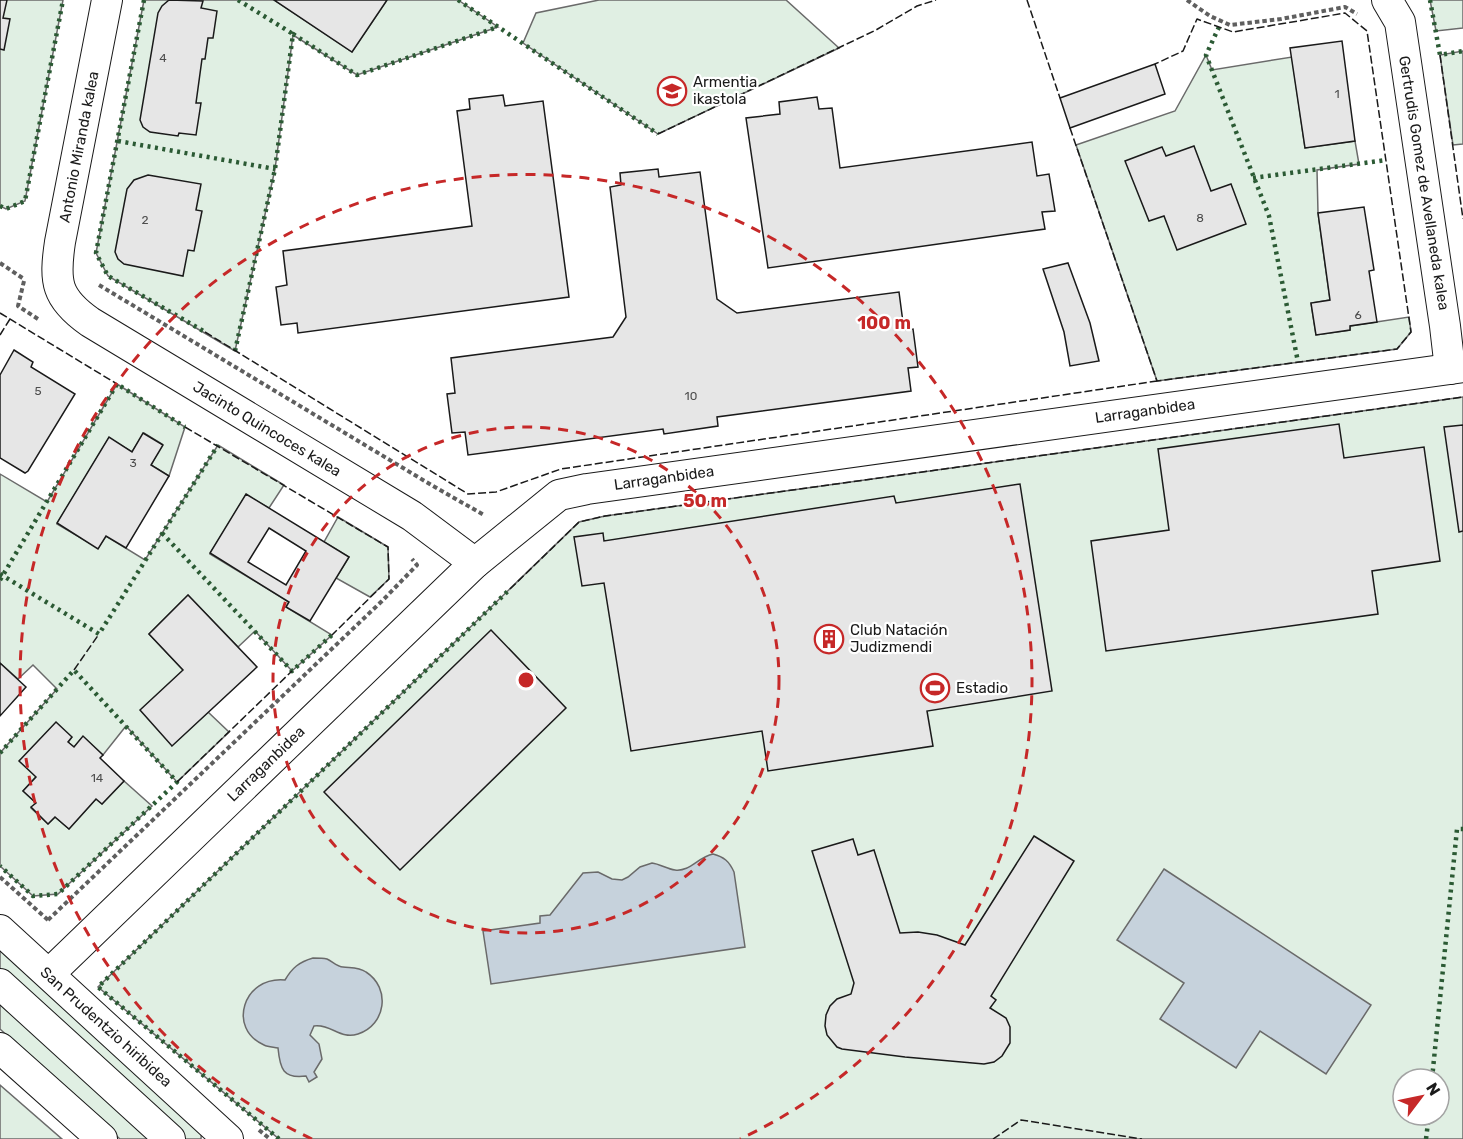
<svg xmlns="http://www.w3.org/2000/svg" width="1463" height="1139" font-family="Rubik,sans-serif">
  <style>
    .green { fill: #e0efe3; stroke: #6a6a6a; stroke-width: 1.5; fill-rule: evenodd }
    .water { fill: #c6d2dc; stroke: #6a6a6a; stroke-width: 1.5 }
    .building { fill: #e6e6e6; stroke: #1a1a1a; stroke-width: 1.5; fill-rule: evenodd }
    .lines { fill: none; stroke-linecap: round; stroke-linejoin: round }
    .street-casing { stroke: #1a1a1a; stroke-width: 32 }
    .path { stroke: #5f5f5f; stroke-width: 4; stroke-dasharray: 4.5 3; stroke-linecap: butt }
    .street { stroke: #fff; stroke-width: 30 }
    .hedge { stroke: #2b5a34; stroke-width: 4.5; stroke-dasharray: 3 4.5; stroke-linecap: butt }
    .fence { stroke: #1a1a1a; stroke-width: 1.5; stroke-dasharray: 8 3; stroke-linecap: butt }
    .ring { fill: none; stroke: #c62828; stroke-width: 3; stroke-dasharray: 10 8 }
    .labels { text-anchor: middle; stroke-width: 4.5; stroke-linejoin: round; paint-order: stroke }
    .number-label { font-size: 12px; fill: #4d4d4d }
    .poi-label { font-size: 15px; fill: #1a1a1a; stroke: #fff; text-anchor: start }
    .street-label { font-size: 15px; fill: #1a1a1a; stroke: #fff }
    .centre { fill: #c62828; stroke: #fff; stroke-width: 3 }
    .ring-label { font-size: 18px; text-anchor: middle; font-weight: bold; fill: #c62828; stroke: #fff; stroke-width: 4.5; stroke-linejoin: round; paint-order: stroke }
  </style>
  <rect width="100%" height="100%" fill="#fff"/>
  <g class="green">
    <path d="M0,0H63L25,201L6,209L0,206Z"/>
    <path d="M144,0H274L352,52L387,0H458L498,27L357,75L293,35L275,169L235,351L108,276L96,253Z"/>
    <path d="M599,0H786L839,48L658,134L523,43L536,13Z"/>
    <path d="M1430,0H1463V28L1436,31Z"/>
    <path d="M1463,51V144L1453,145L1440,55Z"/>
    <path d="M1206,55L1212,70L1292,57L1305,148L1355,141L1359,164L1317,170L1318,213L1330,300L1311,303L1316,335L1350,330V326L1409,317L1411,332L1397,349L1157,381L1076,145L1175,111Z"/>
    <path d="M117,384L185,427L169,476L151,465L162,444L144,433L132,452L109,438L57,524L98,548L106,536L145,560L218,445L284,485L269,508L246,495L210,554L289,602L286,607L332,635L292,671L255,631L238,647L188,595L149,634L183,670L172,745L208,712L229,732L177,782L126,726L103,755L83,737L74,747L68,742L72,737L23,791L36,803L31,808L48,824L55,817L69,829L96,799L102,804L124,781L152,806L58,894L33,896L0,866V753L57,689L33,665L18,679L0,663V474L47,502Z"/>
    <path d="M1463,397V1139H279L98,987L579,522L605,516ZM1403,1079H1439V1115H1403Z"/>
    <path d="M338,517L388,547L389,579L370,597L336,578L349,557L324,542Z"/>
    <path d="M0,947L202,1124L201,1139H120L0,1029Z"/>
    <path d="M0,1085L62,1139H0Z"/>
  </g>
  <g class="water">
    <path d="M713,854C724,857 729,861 734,872L745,947L491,984L483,931L540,923V916L550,915L583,873L598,872L612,879L622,880L628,877L640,867L652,863C660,864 667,869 675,870C690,872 698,857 713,854Z"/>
    <path d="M1164,869L1371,1005L1326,1074L1260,1031L1236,1068L1160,1019L1184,983L1117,940Z"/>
    <path d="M313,958C317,958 323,958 327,959C332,961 337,967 343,967C351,968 359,967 366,972C391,988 386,1025 358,1034C340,1040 332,1024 314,1026L310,1035L319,1044L322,1059L314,1072L317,1077L309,1082L306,1076C283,1079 280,1069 278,1048C273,1047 268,1047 264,1045C227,1029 243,976 285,980C292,968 299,962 313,958Z"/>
  </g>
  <g class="building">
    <path d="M0,0H7L3,18L10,19L4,50L0,49Z"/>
    <path d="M169,0L203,1L201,8L217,11L213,38H208L205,59H202L196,103H201L196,135L179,133L178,136L150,132L143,127L140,120L158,13L162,6Z"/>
    <path d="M274,0H387L352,52Z"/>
    <path d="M1342,41L1355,141L1305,148L1290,48Z"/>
    <path d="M1155,64L1165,94L1070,128L1060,98Z"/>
    <path d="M503,95L505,106L543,101L569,297L298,333L297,323L281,325L276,287L287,285L283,251L472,226L457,111L470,109L469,99Z"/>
    <path d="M817,97L819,109L832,108L840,168L1032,142L1037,176L1049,174L1055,211L1042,212L1045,229L768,268L746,118L780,114L779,102Z"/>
    <path d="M1194,146L1211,191L1231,184L1246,224L1177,250L1164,216L1149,221L1125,161L1162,147L1166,156Z"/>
    <path d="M658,169L659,177L700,172L717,299L737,313L899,292L904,330L913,329L918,367L908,368L911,391L717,417L718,426L664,434L663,429L468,455L465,432L452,433L447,394L455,393L451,358L613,337L626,317L610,187L621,185L620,173Z"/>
    <path d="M148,175L201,184L196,210L202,211L194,251L188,250L183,276L124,264L118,259L115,252L127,189L134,180Z"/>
    <path d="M1364,207L1374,270L1369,271L1377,322L1350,326V330L1316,335L1311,303L1330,300L1318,213Z"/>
    <path d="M1068,263L1090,323L1099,361L1070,366L1064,332L1043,269Z"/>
    <path d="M14,350L33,362L31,367L75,394L28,471L25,473L0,458V375Z"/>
    <path d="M1339,424L1344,458L1424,447L1440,561L1372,571L1378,614L1106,651L1091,541L1169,530L1158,449Z"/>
    <path d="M1463,425V531L1459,532L1444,427Z"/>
    <path d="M143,433L163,445L151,465L169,476L126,548L106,536L98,549L57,523L109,437L132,452Z"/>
    <path d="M1020,484L1052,691L927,711L933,746L768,771L762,731L631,751L604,583L582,586L574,537L603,533L604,541L894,496L896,503Z"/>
    <path d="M246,494L349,557L310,621L286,607L289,602L210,553ZM269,528L306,551L286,585L248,562Z"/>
    <path d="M188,595L257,667L172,746L140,710L183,670L149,634Z"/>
    <path d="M491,630L566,708L400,870L324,792Z"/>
    <path d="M0,663L26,687L0,716Z"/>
    <path d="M56,722L72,737L68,742L74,747L83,736L103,755L100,758L124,781L102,804L96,799L69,829L55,817L48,824L31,807L36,803L23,791L36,777L19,761Z"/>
    <path d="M1034,836L1074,861L991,996L996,1000L990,1008L1006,1018L1010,1027V1043L1002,1056L994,1062L984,1064L905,1057L842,1049L837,1047L827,1035L825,1026L826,1015L830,1006L837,999L851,994L854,983L812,851L853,839L858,855L874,850L900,933L918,932L937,935L965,945Z"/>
  </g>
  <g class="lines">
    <g class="street-casing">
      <g id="street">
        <path d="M107,0L60,242C54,282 56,298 90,322L412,516L475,563"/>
        <path d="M1387,0L1400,22L1445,326L1450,369"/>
        <path d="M0,930L228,1139"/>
        <path d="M49,974L475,563L559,495L587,489L1463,367"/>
        <path d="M0,984L170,1139"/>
        <path d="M0,1048L102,1139"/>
      </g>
    </g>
    <g class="path">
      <path d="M1187,0L1210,16L1230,25L1281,19L1345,7L1357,14"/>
      <path d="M0,263L24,279"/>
      <path d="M24,281L18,306L38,319"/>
      <path d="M99,285L433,486L484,515"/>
      <path d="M0,877L49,921"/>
      <path d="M48,920L382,601L417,565L412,559"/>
      <path d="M259,1130L270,1139"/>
    </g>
    <use href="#street" class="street"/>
    <g class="hedge">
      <path d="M144,0L96,253L108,276L205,332"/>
      <path d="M238,0L293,34"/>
      <path d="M458,0L658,134"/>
      <path d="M1430,0L1440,55L1463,51"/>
      <path d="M1219,27L1206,55L1269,216L1298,362"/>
      <path d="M118,141L275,169"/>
      <path d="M1253,178L1386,160"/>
      <path d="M0,206L6,209L25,201L63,0"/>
      <path d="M235,351L275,169L293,34L357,75L498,27"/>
      <path d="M162,533L292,671L332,635"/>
      <path d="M0,574L99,634L218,445"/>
      <path d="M0,580L117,384L185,427"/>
      <path d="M0,753L74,670L177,782L58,894L33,896L0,866"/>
      <path d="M1432,1079L1457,829H1463"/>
      <path d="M279,1139L98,987L510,589"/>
      <path d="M1426,1139L1429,1115"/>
    </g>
    <g class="fence">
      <path d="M1027,0L1060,98"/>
      <path d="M1440,55L1463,219"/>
      <path d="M1070,128L1157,381L1397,349L1411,332L1367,31L1345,13L1233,32L1197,19L1183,51L1155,64"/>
      <path d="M658,134L876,30L917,6L936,0"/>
      <path d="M0,313L117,384"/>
      <path d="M205,332L468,494L496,492L561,469L1157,381"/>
      <path d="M0,335L10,319"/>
      <path d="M185,427L388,547L389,579L332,635"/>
      <path d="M510,589L579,522L605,516L1463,397"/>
      <path d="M74,670L99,634"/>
      <path d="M177,782L292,671"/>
      <path d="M993,1139L1021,1120L1142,1139"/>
    </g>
  </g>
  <g class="ring">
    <circle cx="526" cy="680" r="253"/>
    <path d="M312 1139A506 506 0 1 1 740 1139"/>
  </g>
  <defs>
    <g id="school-ring" transform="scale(1.5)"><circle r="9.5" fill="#fff" stroke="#c62828" stroke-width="1.5"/><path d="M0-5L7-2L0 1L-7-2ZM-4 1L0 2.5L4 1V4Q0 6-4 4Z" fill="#c62828"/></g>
    <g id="building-ring" transform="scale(1.5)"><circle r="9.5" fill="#fff" stroke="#c62828" stroke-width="1.5"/><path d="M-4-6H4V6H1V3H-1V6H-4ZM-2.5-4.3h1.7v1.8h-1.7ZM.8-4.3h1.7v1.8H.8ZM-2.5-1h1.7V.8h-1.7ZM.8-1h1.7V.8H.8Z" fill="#c62828"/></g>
    <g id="stadium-ring" transform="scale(1.5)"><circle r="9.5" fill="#fff" stroke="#c62828" stroke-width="1.5"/><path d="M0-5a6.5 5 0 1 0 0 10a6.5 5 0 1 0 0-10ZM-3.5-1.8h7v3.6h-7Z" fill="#c62828"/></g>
  </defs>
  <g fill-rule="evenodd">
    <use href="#school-ring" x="672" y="91"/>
    <use href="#building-ring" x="829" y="639"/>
    <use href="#stadium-ring" x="935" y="688"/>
  </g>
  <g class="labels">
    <g class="number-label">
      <text x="163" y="62">4</text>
      <text x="1337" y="98">1</text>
      <text x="1200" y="222">8</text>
      <text x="145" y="224">2</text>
      <text x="1358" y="319">6</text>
      <text x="38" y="395">5</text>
      <text x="691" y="400">10</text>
      <text x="133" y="467">3</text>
      <text x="97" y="782">14</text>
    </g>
    <g class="poi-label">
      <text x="693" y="87">Armentia<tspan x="693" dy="17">ikastola</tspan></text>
      <text x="850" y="635">Club Natación<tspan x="850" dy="17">Judizmendi</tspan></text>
      <text x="956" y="693">Estadio</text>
    </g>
    <g class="street-label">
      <text transform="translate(79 147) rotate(-79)" y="5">Antonio Miranda kalea</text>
      <text transform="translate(1424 183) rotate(81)" y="5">Gertrudis Gomez de Avellaneda kalea</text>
      <text transform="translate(1145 411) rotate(-8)" y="5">Larraganbidea</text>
      <text transform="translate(267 429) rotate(31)" y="5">Jacinto Quincoces kalea</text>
      <text transform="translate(664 478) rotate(-8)" y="5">Larraganbidea</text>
      <text transform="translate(266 764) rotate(-44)" y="5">Larraganbidea</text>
      <text transform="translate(106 1027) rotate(42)" y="5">San Prudentzio hiribidea</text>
    </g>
  </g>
  <circle cx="526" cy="680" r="9" class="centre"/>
  <g class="ring-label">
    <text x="884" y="329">100 m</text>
    <text x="705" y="507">50 m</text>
  </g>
  <g transform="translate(1421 1097) rotate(58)"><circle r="28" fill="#ffffff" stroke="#a3a3a3" stroke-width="1.5"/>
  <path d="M0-4.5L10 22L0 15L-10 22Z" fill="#c62828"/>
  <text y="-9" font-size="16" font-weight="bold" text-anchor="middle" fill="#1a1a1a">N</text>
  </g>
</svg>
